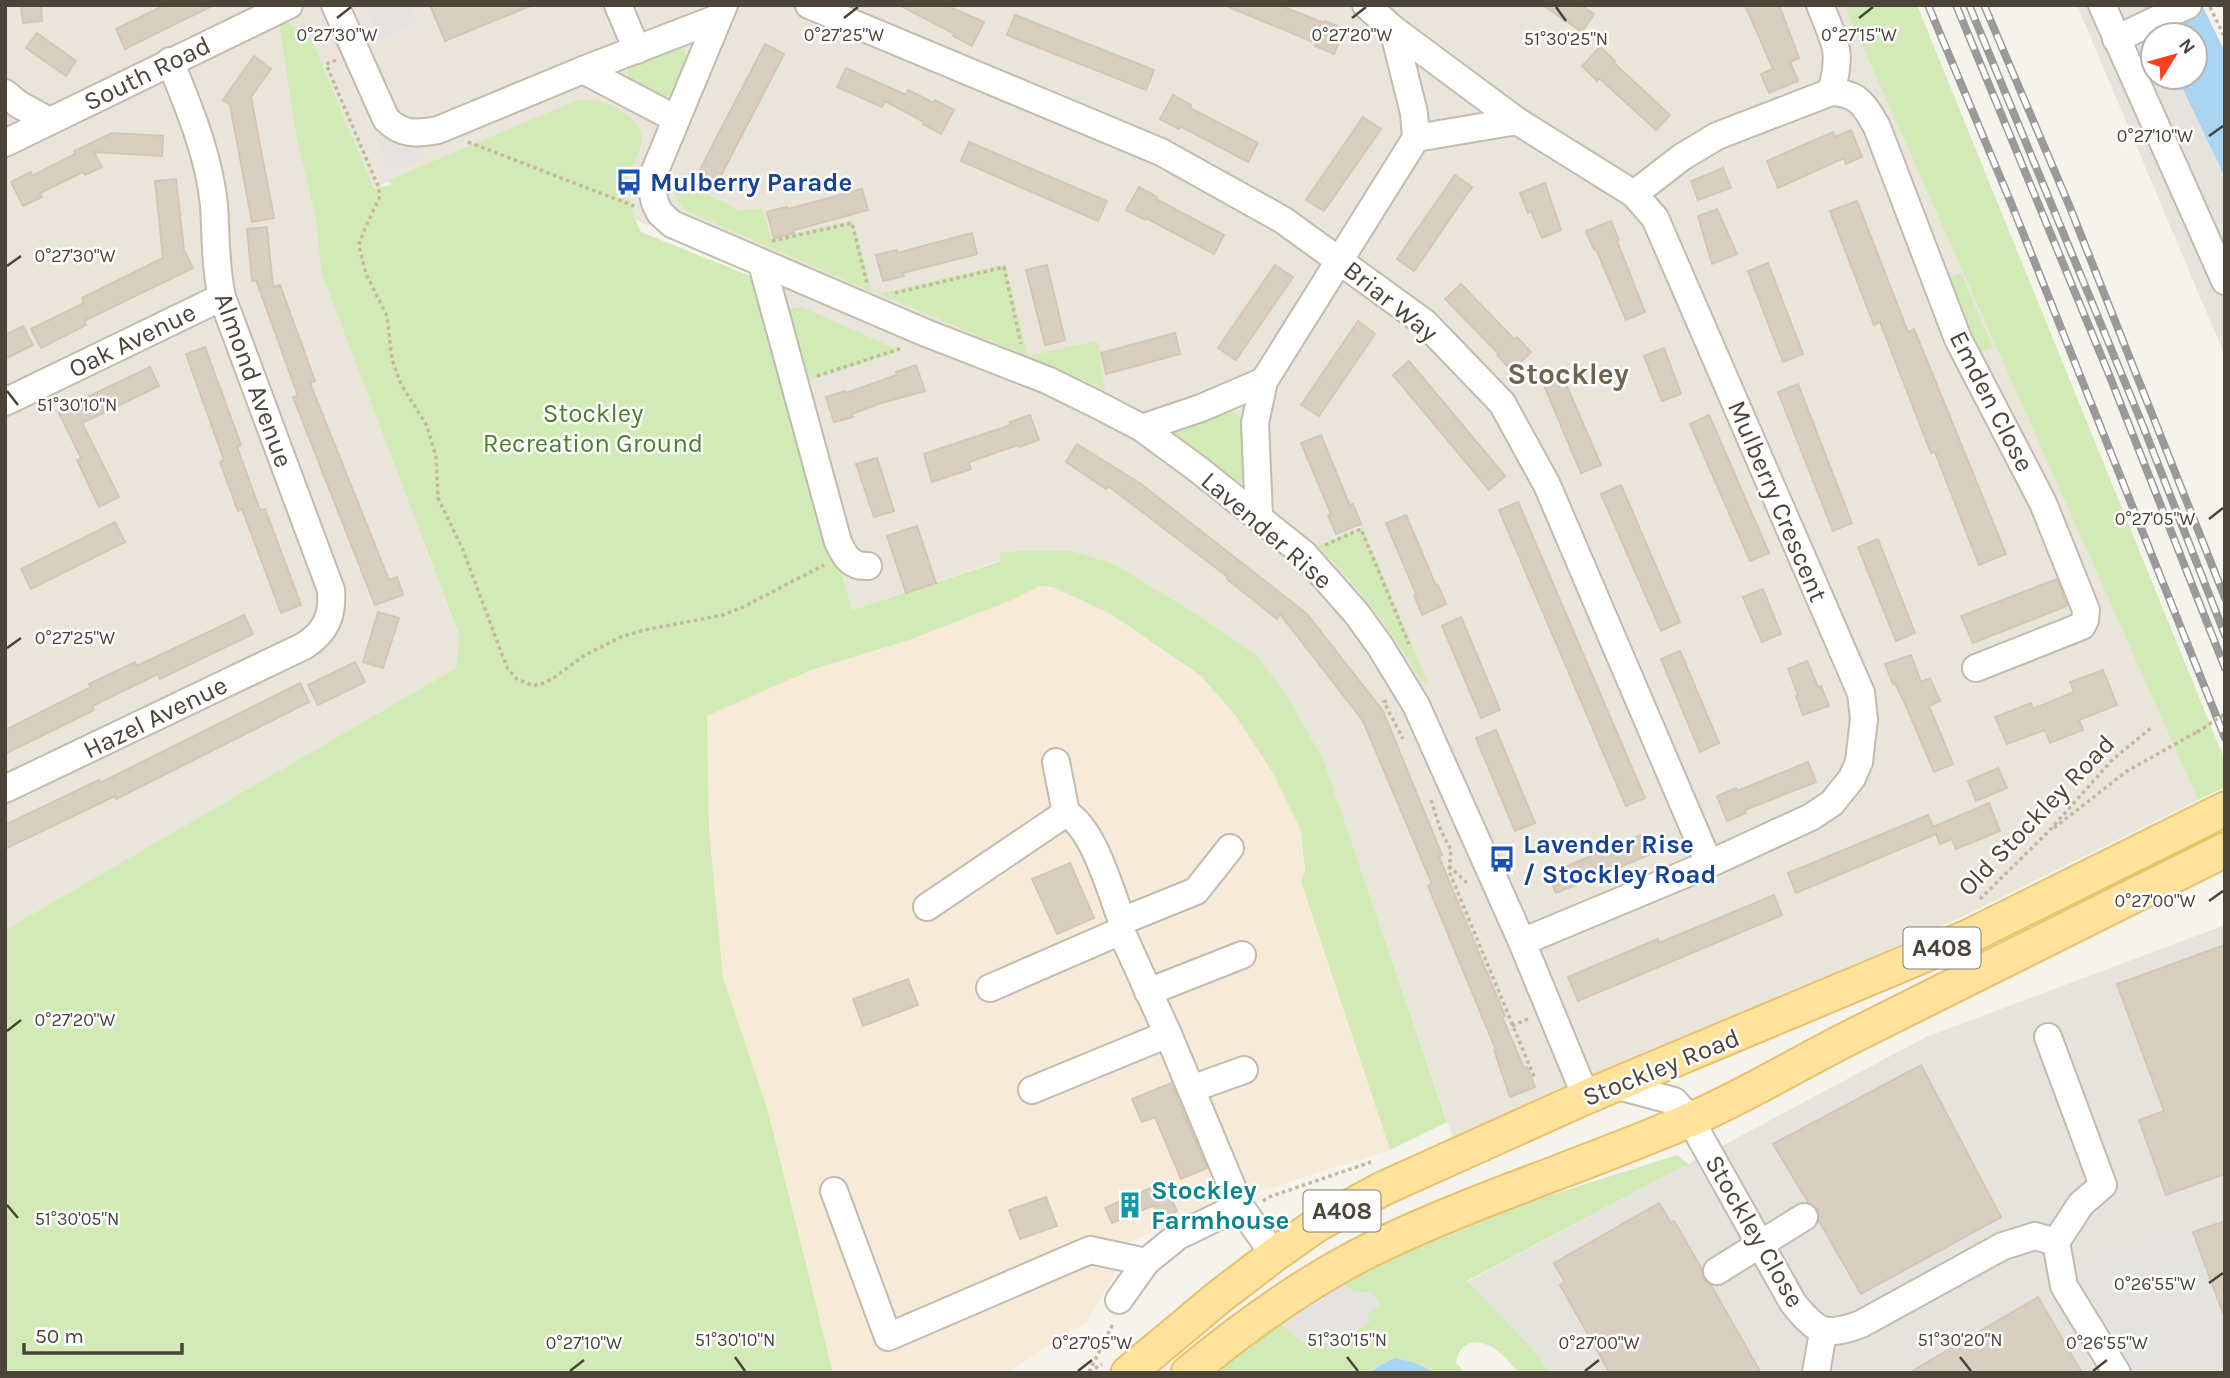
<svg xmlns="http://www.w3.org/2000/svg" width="2230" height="1378" font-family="Karla,sans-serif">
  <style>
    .residential { fill: #eae5da }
    .commercial { fill: #f7ead8 }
    .industrial { fill: #e6e2dd }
    .green { fill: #d2eab5 }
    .parking { fill: #e5e3e0 }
    .water { fill: #a9d4f2 }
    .building { fill: #d8cfc1; stroke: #d3c7b4; stroke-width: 2 }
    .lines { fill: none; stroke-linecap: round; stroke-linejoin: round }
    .minor-casing { stroke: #c2bbae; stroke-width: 30 }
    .major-casing { stroke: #e6c16a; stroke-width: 37 }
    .path { stroke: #c4b79f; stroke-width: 3.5; stroke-dasharray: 3.5 3.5; stroke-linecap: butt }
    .minor { stroke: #fff; stroke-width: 26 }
    .major { stroke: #ffe39c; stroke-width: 33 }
    .rail-casing { stroke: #9a9a9a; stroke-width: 8 }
    .rail { stroke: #fff; stroke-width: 5; stroke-dasharray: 16; stroke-linecap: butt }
    .path-bridge { stroke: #c4b79f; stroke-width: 3.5; stroke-dasharray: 3.5 3.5; stroke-linecap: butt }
    .ticks { fill: none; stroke: #4b4439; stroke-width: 2.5 }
    .labels { text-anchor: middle; stroke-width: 5; stroke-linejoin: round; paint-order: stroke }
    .shield { fill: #fff; stroke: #817c74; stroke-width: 2 }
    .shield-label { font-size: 24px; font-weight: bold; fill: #4b4439 }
    .street-label { font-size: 26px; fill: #4b4439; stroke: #fff }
    .transit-label { font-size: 26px; font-weight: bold; fill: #164399; stroke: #fff; text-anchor: start }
    .park-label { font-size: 26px; fill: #4a7f2a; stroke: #fff }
    .culture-label { font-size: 26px; font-weight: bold; fill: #0d838f; stroke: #fff; text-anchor: start }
    .quarter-label { font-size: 30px; font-weight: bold; fill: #6e6250; stroke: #fff }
    .ticks-label { font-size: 18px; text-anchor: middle; fill: #4b4439; stroke: #fff; stroke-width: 5; stroke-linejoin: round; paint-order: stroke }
  </style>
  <rect width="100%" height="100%" fill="#f6f3ec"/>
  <path class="residential" d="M5,5H1844L2198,800L1970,913L1595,1085L1455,1144L1324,761L1257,656L1195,613L1112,563L1072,551L1000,554L1001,560L852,610L756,269L462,149L374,188L311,38L279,26L296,136L316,220L321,272L459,636L456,668L5,930Z"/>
  <path class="commercial" d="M1040,586L1053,587L1111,614L1201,676L1235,715L1273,773L1301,831L1305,870L1301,881L1390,1150L1257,1192L1127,1243L1116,1272L1085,1324L1059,1337L1009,1373H833L767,1107L723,978L709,829L707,716L811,670L909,640L1012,600Z"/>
  <g class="industrial">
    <path d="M2077,5H2143L2157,35H2153V77H2177L2225,177V356Z"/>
    <path d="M2225,925V1373H1551L1529,1345L1467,1282L1926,1037Z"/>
  </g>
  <g class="green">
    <path d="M1844,5H1917L2225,761V787L2198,800Z"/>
    <path d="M286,22L311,38L374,188L391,185L389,180L568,104C573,103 578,100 583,100C603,97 642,116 642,139C641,156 627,169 627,185C627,202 634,217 641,232L758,279L852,610L1001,561L999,553L1029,550L1072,551L1112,563L1195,613L1257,656L1282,688L1324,761L1447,1122L1390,1150L1301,881L1305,870L1301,831L1273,773L1235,715L1201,676L1111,614L1053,587L1040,586L1012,600L909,640L811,670L707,716L709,829L723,978L767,1107L833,1373H5V930L456,668L459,635L321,272L316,220L296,136L279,25Z"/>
    <path d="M679,46L685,50C689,59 678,92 669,96C661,99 638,89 632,84C630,82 628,76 627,74L630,65Z"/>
    <path d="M677,178L740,211L762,208L771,239L853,220L872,292L687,211C675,201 672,193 677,178Z"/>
    <path d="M1005,264L1028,356L1097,341L1105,389L879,294Z"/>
    <path d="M1961,273L1992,347L1977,354L1946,279Z"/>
    <path d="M796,307L804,308L901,351L804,382L788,316L790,309Z"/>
    <path d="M1222,411L1236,413L1245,422L1246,475L1244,480L1237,484L1175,440V431L1179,428Z"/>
    <path d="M1362,527L1428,683L1421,681C1392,631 1359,587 1318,546Z"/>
    <path d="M1677,1155L1688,1164L1467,1281L1529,1345L1551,1373H1519C1512,1366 1506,1358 1499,1352C1482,1338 1459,1338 1456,1363L1466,1373H1436L1415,1363L1374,1368L1367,1373H1213L1278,1321L1303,1343C1316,1336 1322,1336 1331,1348L1370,1321L1366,1315L1362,1292H1355L1343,1285L1375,1266L1529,1202Z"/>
  </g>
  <g class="parking">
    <path d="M364,5H410L418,23L379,40Z"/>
    <path d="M376,136L400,147L421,145L426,159L389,173Z"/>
    <path d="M2193,1232L2225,1318V1373H2130L2080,1274Z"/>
    <path d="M1343,1285L1355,1292L1372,1293L1380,1304L1367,1315L1370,1321L1332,1348L1320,1338L1314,1337L1303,1343L1278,1321Z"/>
  </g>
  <g class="water">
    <path d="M2143,5H2202L2225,52V177L2177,77H2195V35H2157Z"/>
    <path d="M1395,1358L1415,1363L1436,1373H1367Z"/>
  </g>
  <g class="building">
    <path d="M21,5H41L42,21L23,23Z"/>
    <path d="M165,5H214L125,49L116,29Z"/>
    <path d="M430,5H530V6L445,41Z"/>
    <path d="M899,5H945L984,22L972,46L953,36L955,34Z"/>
    <path d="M1224,5H1279L1324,23L1325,21L1344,29L1334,54L1315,46L1316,43Z"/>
    <path d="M1543,5H1580L1594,14L1582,32Z"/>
    <path d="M1745,5H1779L1799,58L1790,62L1798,81L1769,93L1761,74L1773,69Z"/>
    <path d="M1015,15L1154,70L1146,90L1007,35Z"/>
    <path d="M37,33L76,61L66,76L26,48Z"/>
    <path d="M765,44L784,54L715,187L696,177Z"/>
    <path d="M1600,47L1615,61L1614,63L1670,115L1656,130L1599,78L1597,81L1582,66Z"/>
    <path d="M254,56L271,69L251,97L274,218L252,222L230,105L223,100Z"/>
    <path d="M846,68L906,95L908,90L934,103L935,100L954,110L941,134L923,124L924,122L885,101L882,107L837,87Z"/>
    <path d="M1173,95L1191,105L1190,108L1258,143L1248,162L1180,126L1179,129L1160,119Z"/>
    <path d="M1363,117L1381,129L1324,211L1306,200Z"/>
    <path d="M1851,130L1862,157L1846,164L1844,158L1778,188L1767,161L1833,132L1835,137Z"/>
    <path d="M112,133L163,136L162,156L94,152L102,167L85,175L83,172L40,193L42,197L23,206L11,182L31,172L32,176L75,154L74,151Z"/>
    <path d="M969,142L1107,201L1098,221L961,161Z"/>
    <path d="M1723,168L1731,188L1698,200L1691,181Z"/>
    <path d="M1455,175L1472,187L1414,271L1397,259Z"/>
    <path d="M176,179L184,250L193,268L84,321L86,325L41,348L31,329L84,303L82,298L163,258L155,181Z"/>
    <path d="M1545,183L1561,230L1542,238L1531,211L1528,213L1520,193Z"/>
    <path d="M1139,187L1157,197L1156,199L1224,235L1214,254L1146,218L1145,220L1126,210Z"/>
    <path d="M862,189L868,210L794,230V233L774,238L767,212L787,207L788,209Z"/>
    <path d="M1857,201L1908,332L1914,329L2006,554L1979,565L1935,452L1931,453L1880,322L1874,325L1830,211Z"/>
    <path d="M1717,209L1737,254L1712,264L1698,216Z"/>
    <path d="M1611,221L1619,240L1617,241L1645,312L1626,320L1596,249L1594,250L1586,231Z"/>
    <path d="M267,227L273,287L280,285L315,381L310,383L389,580L397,577L403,595L375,605L293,397L298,396L256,280L252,281L247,229Z"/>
    <path d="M972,233L977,254L903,273L904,276L883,281L876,255L897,250V253Z"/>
    <path d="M1768,263L1803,354L1783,362L1748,271Z"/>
    <path d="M1047,265L1065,340L1045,345L1026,270Z"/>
    <path d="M1275,265L1293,277L1236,360L1218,348Z"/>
    <path d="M1461,284L1514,339L1517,337L1531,352L1512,371L1497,355L1499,354L1445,299Z"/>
    <path d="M1358,321L1375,334L1319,416L1301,405Z"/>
    <path d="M23,326L33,345L5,359V335Z"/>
    <path d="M1175,333L1180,354L1106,374L1101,353Z"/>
    <path d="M205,347L241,445L237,447L260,510L265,509L301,605L281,613L242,509L238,511L220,462L224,460L186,354Z"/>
    <path d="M1664,348L1681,394L1662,401L1644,356Z"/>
    <path d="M1409,361L1505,476L1489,490L1393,375Z"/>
    <path d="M916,365L925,391L878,404L852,414L853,417L834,422L826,397L845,391L846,393L897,375L896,372Z"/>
    <path d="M150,367L159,386L82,423L119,497L99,507L77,460L81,458L58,411Z"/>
    <path d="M1562,375L1601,465L1581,473L1543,383Z"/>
    <path d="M1798,384L1852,523L1833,531L1778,392Z"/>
    <path d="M1030,415L1039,440L1019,447L1018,445L969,462L971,469L932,482L924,454L1011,425L1010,422Z"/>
    <path d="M1709,415L1769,553L1750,561L1690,424Z"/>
    <path d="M1321,435L1350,506L1353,504L1361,524L1336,534L1328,515L1331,514L1301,443Z"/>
    <path d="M1077,444L1141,484L1307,614L1383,711L1442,855L1439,857L1505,1016L1502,1017L1524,1068L1527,1067L1535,1087L1510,1097L1494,1050H1496L1428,886L1432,884L1363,721L1280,614L1277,619L1227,579L1228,577L1108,486L1106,489L1066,462Z"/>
    <path d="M877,458L894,511L874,517L856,464Z"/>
    <path d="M1621,485L1680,622L1661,631L1601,494Z"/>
    <path d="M1518,502L1645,798L1626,806L1499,510Z"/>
    <path d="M1406,515L1436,586L1438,585L1446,604L1422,615L1414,595L1416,594L1386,523Z"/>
    <path d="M115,522L125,542L31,589L21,569Z"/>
    <path d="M917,526L936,583L906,593L887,536Z"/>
    <path d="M1878,539L1915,633L1896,641L1858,547Z"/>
    <path d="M2057,579L2067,606L1973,643L1961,616Z"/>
    <path d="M1763,589L1781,634L1762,642L1743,597Z"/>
    <path d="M378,612L399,618L383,668L363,662Z"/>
    <path d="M244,615L253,634L160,679L158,674L92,706L94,710L5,754V730L91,687L89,684L135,662L137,666Z"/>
    <path d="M1461,617L1500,710L1481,718L1442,626Z"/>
    <path d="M1680,651L1719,743L1700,752L1661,659Z"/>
    <path d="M1911,655L1921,682L1930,678L1940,701L1929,706L1953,764L1934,772L1906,706L1895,683L1893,684L1885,664Z"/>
    <path d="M1807,661L1818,687L1821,686L1829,706L1803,715L1796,696L1798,695L1788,669Z"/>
    <path d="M355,662L365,682L318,705L308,685Z"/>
    <path d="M2103,670L2117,705L2079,720L2083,730L2050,743L2045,730L2007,744L1995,717L2031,703L2033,709L2074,692L2070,682Z"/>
    <path d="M300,683L309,702L116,799L115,796L5,849V825L99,780L100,783Z"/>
    <path d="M1496,730L1535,823L1515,831L1476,738Z"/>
    <path d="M1808,762L1816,782L1745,810L1746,813L1727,821L1717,796L1736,788L1737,791Z"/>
    <path d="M1998,768L2007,788L1976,801L1968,781Z"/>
    <path d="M1989,803L2000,831L1956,849L1952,839L1940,844L1936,834L1796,893L1788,873L1928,815L1933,827Z"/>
    <path d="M1641,835L1649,855L1556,893L1548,874Z"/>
    <path d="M1070,863L1094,918L1057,934L1032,879Z"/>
    <path d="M1774,895L1782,915L1578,1001L1568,977L1658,939L1659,943Z"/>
    <path d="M2225,945V1174L2166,1195L2139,1120L2164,1111L2117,984Z"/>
    <path d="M908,979L918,1005L863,1026L853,999Z"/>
    <path d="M1921,1065L2001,1217L1861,1294L1819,1221L1818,1209L1808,1202L1773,1144Z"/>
    <path d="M1171,1083L1207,1168L1181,1179L1155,1117L1142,1122L1132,1099Z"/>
    <path d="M1164,1182L1177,1211L1160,1219L1154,1206H1152L1112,1223L1105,1208Z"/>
    <path d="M1046,1197L1057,1226L1020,1239L1009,1210Z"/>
    <path d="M1659,1203L1671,1223L1674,1221L1702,1269L1703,1279L1711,1285L1761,1373H1610L1560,1285L1565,1282L1554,1263Z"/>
    <path d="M2225,1221V1312L2223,1313L2193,1232Z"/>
    <path d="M2038,1297L2082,1373H1909Z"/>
  </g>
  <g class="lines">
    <g class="minor-casing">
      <g id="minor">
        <path d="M335,5L386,119C401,135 417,134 438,130L583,70L718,18"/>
        <path d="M618,5L637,50"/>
        <path d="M724,5L654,173L651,184L655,203L660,213L672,224L926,333L1047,380L1096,404L1142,428L1199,470L1304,554L1357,614L1380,646L1416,705L1522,942L1586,1097"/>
        <path d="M809,5L1161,152L1283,220L1425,323L1502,403L1547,485L1709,864"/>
        <path d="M1366,5L1393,29L1517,121L1634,194L1655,218L1861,693L1864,719L1859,762L1852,778L1832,803L1811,817L1709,864L1522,942"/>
        <path d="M1820,5C1835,43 1843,51 1831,92"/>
        <path d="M2102,5L2225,281"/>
        <path d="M2116,39L2188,5"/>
        <path d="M583,70L676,119"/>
        <path d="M5,93L18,104L49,121"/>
        <path d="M1416,138L1517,121"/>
        <path d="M5,143L289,5"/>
        <path d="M1634,194L1682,157L1717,136L1831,92C1858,93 1865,105 1877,127L1958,339L2043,503L2086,610L2085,620L2082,626L1976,668"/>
        <path d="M762,264L838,542C845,557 851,567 868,566"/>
        <path d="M5,402L222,297"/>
        <path d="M1142,428L1201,408L1264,381"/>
        <path d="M1259,516L1255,423L1264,381L1416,138L1414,113L1393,29"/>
        <path d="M1056,762L1066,813"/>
        <path d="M5,789L304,646C326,632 333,616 331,590L222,297C215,266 216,236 214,205C209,155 189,108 170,61"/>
        <path d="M927,907L1066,813C1094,829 1110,890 1122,921L1121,931"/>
        <path d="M1122,921L1196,891L1230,848"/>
        <path d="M990,988L1121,931L1168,1034"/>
        <path d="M1148,992L1242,955"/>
        <path d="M2048,1037L2103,1185L2081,1204L2056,1242L2064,1286L2117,1373"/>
        <path d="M1618,1086L1674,1101L1690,1119L1793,1303C1817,1332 1824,1338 1861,1324L2003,1246L2035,1236L2056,1242"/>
        <path d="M1191,1089L1244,1070"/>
        <path d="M1032,1090L1168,1034L1240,1206"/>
        <path d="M834,1191L888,1337L1090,1250L1146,1262"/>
        <path d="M1717,1271L1804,1217"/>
        <path d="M1119,1300L1146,1262L1178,1236L1240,1206L1274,1255"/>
        <path d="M1816,1373L1823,1332"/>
      </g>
    </g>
    <g class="major-casing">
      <g id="major">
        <path d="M1128,1373L1219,1297L1274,1255L1318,1224L1382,1189L1586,1097L1970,936L2225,809"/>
        <path d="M1188,1373C1245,1326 1305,1282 1372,1249C1475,1199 1586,1165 1692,1119C1747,1095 1799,1063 1853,1036C1977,974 2101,912 2225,850"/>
      </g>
    </g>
    <g class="path">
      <path d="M2210,7L2225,38"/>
      <path d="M336,60L326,64L378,186L380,196L363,233L359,245L362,259L367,276L387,316L392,359L396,371L401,384L427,426L436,457L438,498L463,550L503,657L508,669L517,679L531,685H539L552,679L585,655L621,637L644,630L723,615L743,607L824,565"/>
      <path d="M468,142L634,206"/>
      <path d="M772,241L852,223L867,283"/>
      <path d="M895,293L1004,267L1021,344"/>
      <path d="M817,376L902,348"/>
      <path d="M1325,545L1361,529L1409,644"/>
      <path d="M1387,701L1384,702L1403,739"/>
      <path d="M1431,800L1441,831L1451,850L1449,871L1535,1079"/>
      <path d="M2054,828L2127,771L2197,732"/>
      <path d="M1449,866L1468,884"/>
      <path d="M1980,899L2049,831L2113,759L2151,728"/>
      <path d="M1512,1026L1530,1018"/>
      <path d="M1263,1201L1269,1197L1371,1162"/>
      <path d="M1089,1372L1102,1364"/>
      <path d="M1089,1372L1114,1322"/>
    </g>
    <use href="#minor" class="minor"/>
    <use href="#major" class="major"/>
    <g class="rail-casing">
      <g id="rail">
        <path d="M1928,5L2011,203L2225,738"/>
        <path d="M1956,5L2110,377L2225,668"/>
        <path d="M1969,5L2143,426L2225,635"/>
        <path d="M1984,5L2069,205L2225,598"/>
      </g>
    </g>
    <use href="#rail" class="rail"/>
    <path class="path-bridge" d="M2197,732L2225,714"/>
  </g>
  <path class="ticks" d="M1556,7L1566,21M337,18L351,7M844,18L858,7M1352,18L1366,7M1859,18L1873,7M2209,136L2223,126M7,266L21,256M7,391L18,405M2209,519L2223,508M7,648L21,638M2209,901L2223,891M7,1031L21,1020M7,1205L18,1218M2209,1283L2223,1273M735,1357L745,1371M1347,1357L1358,1371M1960,1357L1971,1371M570,1371L584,1360M1078,1371L1092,1360M1585,1371L1599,1360M2093,1371L2107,1360"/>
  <defs>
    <g id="bus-bare" transform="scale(2.1)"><path d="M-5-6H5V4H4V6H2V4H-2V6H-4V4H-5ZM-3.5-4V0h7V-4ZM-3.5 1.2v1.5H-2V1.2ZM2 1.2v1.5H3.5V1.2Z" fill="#1a4fb4" stroke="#fff" stroke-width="2.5" paint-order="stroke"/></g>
    <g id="building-bare" transform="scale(2.1)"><path d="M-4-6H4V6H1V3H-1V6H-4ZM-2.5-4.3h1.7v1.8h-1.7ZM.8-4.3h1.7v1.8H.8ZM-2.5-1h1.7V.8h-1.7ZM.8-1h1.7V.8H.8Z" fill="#0f9aa8" stroke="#fff" stroke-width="2.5" paint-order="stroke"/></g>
  </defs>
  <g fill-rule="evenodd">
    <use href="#bus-bare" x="629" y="182"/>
    <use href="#bus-bare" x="1502" y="859"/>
    <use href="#building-bare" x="1130" y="1205"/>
  </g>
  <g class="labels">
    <g class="shield">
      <rect x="1903.5" y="927.5" width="77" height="41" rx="5"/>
      <rect x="1303.5" y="1190.5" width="77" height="41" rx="5"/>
    </g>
    <g class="shield-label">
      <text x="1942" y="956">A408</text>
      <text x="1342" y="1219">A408</text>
    </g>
    <g class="street-label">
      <text transform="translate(147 73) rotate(-26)" y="9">South Road</text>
      <text transform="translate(1391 301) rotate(39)" y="9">Briar Way</text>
      <text transform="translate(132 340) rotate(-26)" y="9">Oak Avenue</text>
      <text transform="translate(254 380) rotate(70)" y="9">Almond Avenue</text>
      <text transform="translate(1992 401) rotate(63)" y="9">Emden Close</text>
      <text transform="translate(1778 501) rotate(67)" y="9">Mulberry Crescent</text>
      <text transform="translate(1267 530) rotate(41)" y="9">Lavender Rise</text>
      <text transform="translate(155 717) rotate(-26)" y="9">Hazel Avenue</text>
      <text transform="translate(2036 815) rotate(-46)" y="9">Old Stockley Road</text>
      <text transform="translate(1661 1067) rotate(-22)" y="9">Stockley Road</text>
      <text transform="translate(1755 1231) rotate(60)" y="9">Stockley Close</text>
    </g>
    <g class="transit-label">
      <text x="650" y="191">Mulberry Parade</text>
      <text x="1523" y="853">Lavender Rise<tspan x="1523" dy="30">/ Stockley Road</tspan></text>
    </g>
    <g class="park-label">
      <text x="593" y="422">Stockley<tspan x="593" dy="30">Recreation Ground</tspan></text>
    </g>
    <g class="culture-label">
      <text x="1151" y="1199">Stockley<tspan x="1151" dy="30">Farmhouse</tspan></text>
    </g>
    <g class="quarter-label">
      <text x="1568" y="384">Stockley</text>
    </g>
  </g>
  <g class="ticks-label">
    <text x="337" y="41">0°27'30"W</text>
    <text x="844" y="41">0°27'25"W</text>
    <text x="1352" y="41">0°27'20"W</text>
    <text x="1859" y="41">0°27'15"W</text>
    <text x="1566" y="45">51°30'25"N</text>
    <text x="2155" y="142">0°27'10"W</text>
    <text x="75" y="262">0°27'30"W</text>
    <text x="77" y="411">51°30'10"N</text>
    <text x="2155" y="525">0°27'05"W</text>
    <text x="75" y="644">0°27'25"W</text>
    <text x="2155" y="907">0°27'00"W</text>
    <text x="75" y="1026">0°27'20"W</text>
    <text x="77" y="1225">51°30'05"N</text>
    <text x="2155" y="1290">0°26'55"W</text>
    <text x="735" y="1346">51°30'10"N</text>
    <text x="1347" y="1346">51°30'15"N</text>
    <text x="1960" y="1346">51°30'20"N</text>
    <text x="584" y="1349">0°27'10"W</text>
    <text x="1092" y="1349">0°27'05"W</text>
    <text x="1599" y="1349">0°27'00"W</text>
    <text x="2107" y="1349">0°26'55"W</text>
  </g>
  <rect width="2230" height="1378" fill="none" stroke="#4b4439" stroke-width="14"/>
  <g transform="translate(2174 56) rotate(53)"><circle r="33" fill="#ffffff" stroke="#b7b4b0" stroke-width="2"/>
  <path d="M0-5L12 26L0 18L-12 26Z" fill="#fc3f1d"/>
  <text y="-10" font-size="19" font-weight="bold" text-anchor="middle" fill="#4b4439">N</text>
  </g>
  <path d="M24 1343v10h158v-10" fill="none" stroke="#4b4439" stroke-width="3.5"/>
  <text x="35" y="1343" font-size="21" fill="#4b4439" stroke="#ffffff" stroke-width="5" paint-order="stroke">50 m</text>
</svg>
